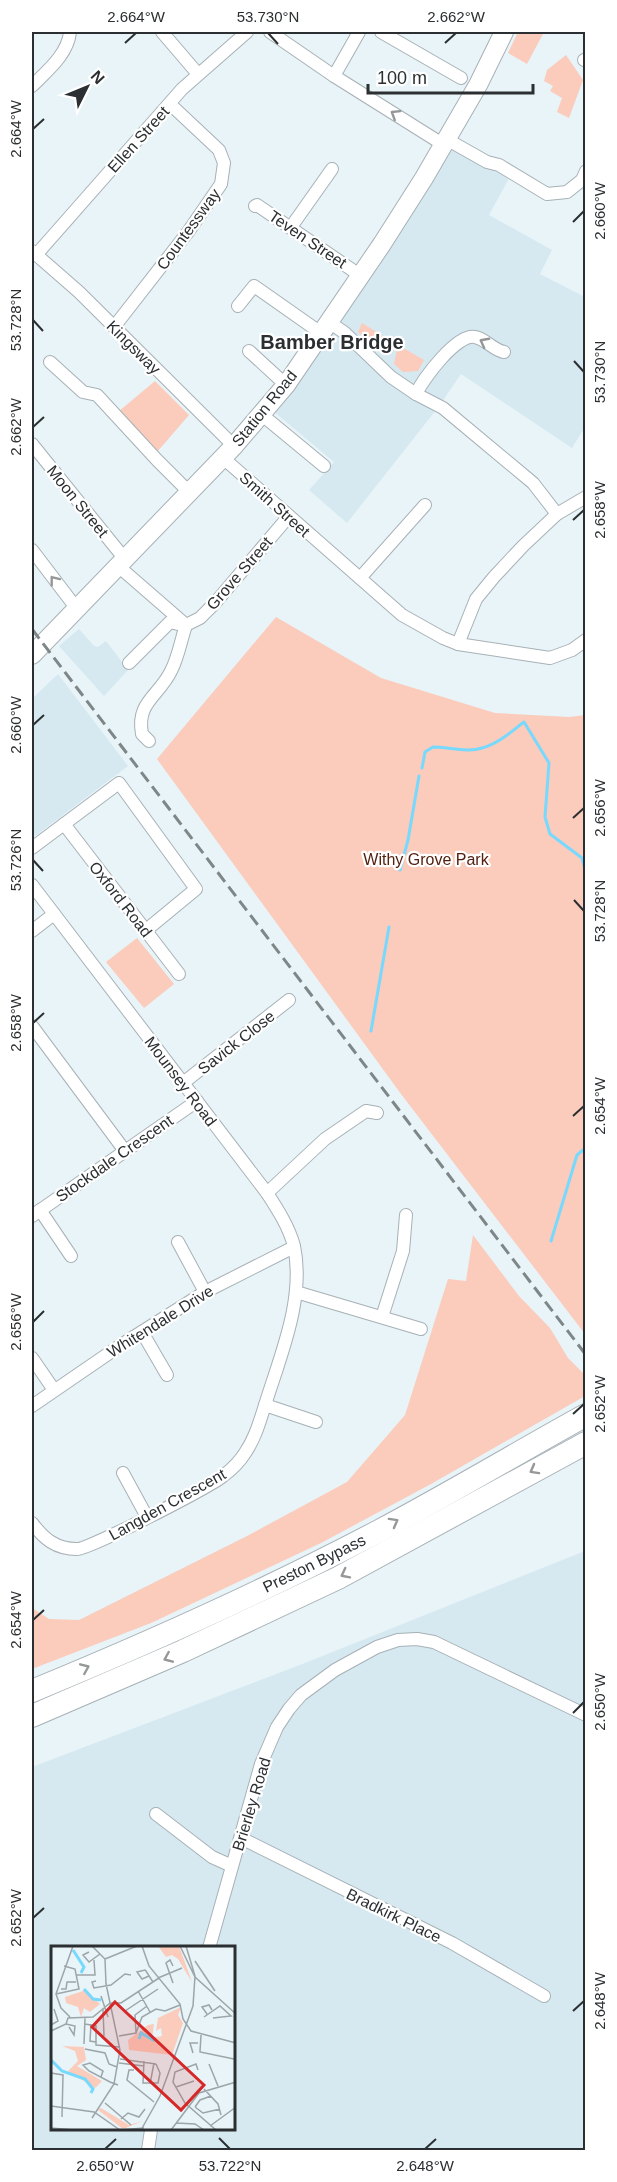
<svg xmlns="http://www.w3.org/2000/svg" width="617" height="2182" font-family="Arial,sans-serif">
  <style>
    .built { fill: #d6e9f1; fill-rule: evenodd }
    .green { fill: #fbcbbb }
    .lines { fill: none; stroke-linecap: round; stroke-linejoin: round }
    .stream { stroke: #77d9fd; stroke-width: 3 }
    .street-casing { stroke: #a7b1b6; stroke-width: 14 }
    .secondary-casing { stroke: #a7b1b6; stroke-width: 20 }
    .highway-casing { stroke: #a7b1b6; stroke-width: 24 }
    .street { stroke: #fff; stroke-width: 12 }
    .secondary { stroke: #fff; stroke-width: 18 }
    .highway { stroke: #fff; stroke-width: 22 }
    .rail { stroke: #7e8688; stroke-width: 3; stroke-dasharray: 12 6; stroke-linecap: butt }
    .oneway { stroke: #959798 }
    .ticks { fill: none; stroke: #2b2f31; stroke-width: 2 }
    .labels { text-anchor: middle; stroke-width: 4.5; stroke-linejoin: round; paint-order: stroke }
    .street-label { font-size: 16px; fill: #2b2f31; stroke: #fff }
    .park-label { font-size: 16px; fill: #542110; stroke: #fff }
    .quarter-label { font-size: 20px; font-weight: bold; fill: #2b2f31; stroke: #fff }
    .inset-river { fill: none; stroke: #77d9fd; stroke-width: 3 }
    .inset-road { fill: none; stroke: #9ca5a8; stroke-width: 1.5 }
    .view { fill: #d62828; fill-opacity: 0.15; stroke: #d62828; stroke-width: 3 }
    .inset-edge { fill: none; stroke: #2b2f31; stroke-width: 3 }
    .neatline { fill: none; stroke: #2b2f31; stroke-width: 2 }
    .ticks-label { font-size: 15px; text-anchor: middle; fill: #2b2f31 }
  </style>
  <rect width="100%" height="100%" fill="#e8f4f8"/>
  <g class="built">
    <path d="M454,136L513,171L489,215L552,250L540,274L585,297V427L572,448L461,374L440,405L347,523L309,490L334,462L273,411Z"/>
    <path d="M79,629L94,646L98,647L106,641L128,670L104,696L59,646Z"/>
    <path d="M58,674L128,766L35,836L32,831V699Z"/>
    <path d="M585,1551V2150H32V1767L305,1663ZM52,1948H234V2130H52Z"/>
  </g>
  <g class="green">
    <path d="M518,32H544L527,64L508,53Z"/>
    <path d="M566,55L583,80L569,118L557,112L562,98L550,91L553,86L544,81L547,70Z"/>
    <path d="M362,323L386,338L373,345L358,332Z"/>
    <path d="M398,345L424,360L418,371L403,372L394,364Z"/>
    <path d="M155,381L189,415L157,452L118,412Z"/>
    <path d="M276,617L381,678L495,713L569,717L585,715V1334L401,1094L157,759Z"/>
    <path d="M137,938L174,984L144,1008L106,962Z"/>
    <path d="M473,1235L519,1296L550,1328L568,1358L585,1375V1396L431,1484L321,1543L151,1623L32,1669V1608L49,1619L79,1620L247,1536L347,1482L405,1415L448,1279L466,1281Z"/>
  </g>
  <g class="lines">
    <g class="stream">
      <path d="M422,768L425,752L433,747C449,747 467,753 482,748C498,744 512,731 524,722L549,763L545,817L550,834L582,858L586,873"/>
      <path d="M400,870L408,840L419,776"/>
      <path d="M371,1031L389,927"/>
      <path d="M551,1241L577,1155L583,1150L586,1151"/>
    </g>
    <g class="street-casing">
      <g id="street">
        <path d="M162,32L198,74"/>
        <path d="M270,32L334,76L444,145"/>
        <path d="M381,32L461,78"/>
        <path d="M584,60L586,59"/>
        <path d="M334,76L359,32"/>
        <path d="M32,86C47,71 68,54 70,32"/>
        <path d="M448,140L487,162L499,165L547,194L567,192L582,180L586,171"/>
        <path d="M255,206L257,205L361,276"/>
        <path d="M291,227L332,169"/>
        <path d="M32,251L79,292L234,446"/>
        <path d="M36,255L182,89L247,32"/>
        <path d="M238,306L254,286L321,333"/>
        <path d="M329,322L345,333L391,377L416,394L443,408L533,483L557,514"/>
        <path d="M114,327L188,232L221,184L224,163L219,150L170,104"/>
        <path d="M249,351L286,385"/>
        <path d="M50,362L83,392L97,395L157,460L189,492"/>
        <path d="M416,394C423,379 457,333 475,337C486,339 493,350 504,352"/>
        <path d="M261,414L324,466"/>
        <path d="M32,444L124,558"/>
        <path d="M222,457L402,615L443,638L458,644L550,658L572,650L586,640"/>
        <path d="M32,550L77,609"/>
        <path d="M117,565L186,625"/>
        <path d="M360,578L425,505"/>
        <path d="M186,625L200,618L215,603L289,516"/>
        <path d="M458,644L476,599L494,577L523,546L557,514L586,497"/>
        <path d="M129,663L170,622L182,625"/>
        <path d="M149,741L142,734C136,702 159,696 171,671C178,658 181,640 186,625"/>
        <path d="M64,824L179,974"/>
        <path d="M32,848L119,783L196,889L145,931"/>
        <path d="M32,885L267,1193C278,1210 289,1227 294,1246C305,1298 281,1354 266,1402C260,1420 256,1437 245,1453C240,1461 231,1470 223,1476C211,1486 88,1550 77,1549C56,1549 44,1539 32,1523"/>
        <path d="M32,931L54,914"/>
        <path d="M32,1026L125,1151"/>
        <path d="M183,1083L289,1000"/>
        <path d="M267,1193L325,1139L366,1111L377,1113"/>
        <path d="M40,1210L71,1256"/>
        <path d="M32,1216L197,1101"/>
        <path d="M178,1242L205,1292"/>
        <path d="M296,1292L421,1329"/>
        <path d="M382,1317L403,1251L406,1215"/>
        <path d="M142,1332L167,1375"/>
        <path d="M32,1358L54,1390"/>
        <path d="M265,1405L316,1422"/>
        <path d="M32,1406L121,1345L205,1292L294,1247"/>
        <path d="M123,1473L147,1517"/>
        <path d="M156,1814L212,1857L232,1866"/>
        <path d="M241,1838L452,1943L544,1996"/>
        <path d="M209,1948L261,1764L277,1727L289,1709L301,1695L335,1670L377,1647L398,1640L417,1639L434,1642L586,1715"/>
        <path d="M148,2150L151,2130"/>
      </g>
    </g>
    <g class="secondary-casing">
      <path id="secondary" d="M32,655L234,446L286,385L382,244L424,178L478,85L504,32"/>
    </g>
    <g class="highway-casing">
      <g id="highway">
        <path d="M32,1691C149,1643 267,1590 379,1531C449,1494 517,1453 586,1415"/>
        <path d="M32,1716L183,1651L338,1578L586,1443"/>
      </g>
    </g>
    <use href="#street" class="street"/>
    <use href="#secondary" class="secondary"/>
    <use href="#highway" class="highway"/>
    <path class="rail" d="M32,629L586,1355"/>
  </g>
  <defs><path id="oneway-chevron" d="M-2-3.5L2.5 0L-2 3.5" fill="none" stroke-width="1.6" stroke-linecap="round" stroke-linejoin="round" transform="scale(1.5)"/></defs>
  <g class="oneway">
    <use href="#oneway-chevron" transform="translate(395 114) rotate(-148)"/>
    <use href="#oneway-chevron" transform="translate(484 342) rotate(-152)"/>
    <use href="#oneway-chevron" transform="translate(54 580) rotate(-128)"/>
    <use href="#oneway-chevron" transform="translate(534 1470) rotate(151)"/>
    <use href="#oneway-chevron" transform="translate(394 1522) rotate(-29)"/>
    <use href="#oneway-chevron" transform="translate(345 1574) rotate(153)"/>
    <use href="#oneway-chevron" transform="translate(168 1658) rotate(157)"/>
    <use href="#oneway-chevron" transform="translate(85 1668) rotate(-23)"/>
  </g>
  <path class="ticks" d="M268,33L278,44M125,43L136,33M445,43L456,33M33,129L44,119M573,222L584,211M33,320L43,331M574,361L584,372M33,427L44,417M573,520L584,510M33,725L44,715M573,818L584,808M33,860L43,871M574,900L584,911M33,1023L44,1013M573,1116L584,1106M33,1322L44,1311M573,1414L584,1404M33,1620L44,1610M573,1713L584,1702M33,1918L44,1908M573,2011L584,2001M219,2138L230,2149M105,2149L116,2139M425,2149L436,2139"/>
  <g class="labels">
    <g class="street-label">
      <text transform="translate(138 139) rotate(-48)" y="6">Ellen Street</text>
      <text transform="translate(188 229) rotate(-54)" y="6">Countessway</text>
      <text transform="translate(308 239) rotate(34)" y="6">Teven Street</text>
      <text transform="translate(134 347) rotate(45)" y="6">Kingsway</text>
      <text transform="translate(264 408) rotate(-51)" y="6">Station Road</text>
      <text transform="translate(78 501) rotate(51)" y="6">Moon Street</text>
      <text transform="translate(275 504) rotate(42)" y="6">Smith Street</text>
      <text transform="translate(239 573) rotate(-49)" y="6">Grove Street</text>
      <text transform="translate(121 899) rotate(52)" y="6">Oxford Road</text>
      <text transform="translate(236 1042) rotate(-38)" y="6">Savick Close</text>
      <text transform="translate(181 1081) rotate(53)" y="6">Mounsey Road</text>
      <text transform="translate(114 1158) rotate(-35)" y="6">Stockdale Crescent</text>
      <text transform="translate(160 1321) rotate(-32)" y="6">Whitendale Drive</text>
      <text transform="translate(167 1504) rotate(-29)" y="6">Langden Crescent</text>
      <text transform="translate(314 1563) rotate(-26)" y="6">Preston Bypass</text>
      <text transform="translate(251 1804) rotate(-73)" y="6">Brierley Road</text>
      <text transform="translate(394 1915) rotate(26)" y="6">Bradkirk Place</text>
    </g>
    <g class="park-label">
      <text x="426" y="865">Withy Grove Park</text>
    </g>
    <g class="quarter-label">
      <text x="332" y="349">Bamber Bridge</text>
    </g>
  </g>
  <g transform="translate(51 1946)">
    <rect width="184" height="184" fill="#e8f4f8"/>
    <path d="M107,0H128L141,36L127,13L121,9L115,11ZM35,44L49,58L39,66L33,62L30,71L27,61L15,57L14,51ZM130,61L127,69L132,77L121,109L78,104L77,94L97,79L103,78L101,92L111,90L110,82L105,85L107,72ZM11,100L33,101L35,114L26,120L51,135L44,142L17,125L27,115L24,105ZM50,162L78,179L92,175L72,183L47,164Z" fill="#fbcbbb"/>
    <path class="inset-river" d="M22,4L33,21L30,27M33,43L42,53L50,54M88,93L90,87L104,95M0,114L11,125L34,133L42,143L40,147"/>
    <path class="inset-road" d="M91,0L98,20L129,58L132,73L140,85L185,97M129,0L144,31L185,68M38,6L32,9L38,16L49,8M54,13L86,0M144,15L164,45M122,20L119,14L115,17L122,37M25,29H44L43,14M98,30L91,33L86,26L94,24L95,25L100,33L102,36M107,32L131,22M45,35L41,36L43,42L60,39L74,28L80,29M10,43H15L16,36H25M87,45L99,66M5,48L28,43L24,23L13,20M50,50L57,71M59,57H70L108,32M52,63L53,90M74,65L107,43M156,68L151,61L158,59L161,64M19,71L10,62L5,48L22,0M153,71L169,60L180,70L162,72M15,78L24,80L23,89L18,81M34,78L45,80V99L68,101M40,78L39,95L45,96M0,79L7,75L3,63M0,85L15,78L17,72L42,71L59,57M85,87L84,69L96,60M150,89L149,106L183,113M68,90L85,87L91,71L105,63L114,65L129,59M33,98L34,72M34,103L54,107L58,118L66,121M142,107L139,97H147M69,113L105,118M93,115L92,137H107L109,127L105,118M68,117L93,120M158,118L167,140M83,124H78L76,134L103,156M147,124L145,118L124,126L122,136L134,157L165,184M0,127L12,129L11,171M50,131L52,125L39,117L32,119L38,125L59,136L67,139M99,138L103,117M125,141L143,135M153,143L167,158L170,169M54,157L80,179M0,160L43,166L69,184L93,182M144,161L152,167L169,163M144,161L149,154L160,150M41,172L63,138L69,104L55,38L54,13L41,0M70,173L77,167L88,171L94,163M125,177L144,178L153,184M159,180L185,161M0,182L23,184M90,184L109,150L142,60L144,30L135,0M120,184L148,147L185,136"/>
    <path class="view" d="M64,56L153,139L130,164L41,81Z"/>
    <rect width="184" height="184" class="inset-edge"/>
  </g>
  <rect width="617" height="2182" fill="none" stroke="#ffffff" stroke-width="66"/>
  <g transform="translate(87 87) rotate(47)" stroke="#ffffff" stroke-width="4.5" paint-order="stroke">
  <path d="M0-4.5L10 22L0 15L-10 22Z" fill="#2b2f31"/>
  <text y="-9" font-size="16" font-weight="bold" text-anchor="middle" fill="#2b2f31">N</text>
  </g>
  <path d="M368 84v9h165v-9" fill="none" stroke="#2b2f31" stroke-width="3"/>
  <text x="377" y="84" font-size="18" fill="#2b2f31" stroke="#ffffff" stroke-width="4.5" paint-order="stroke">100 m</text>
  <rect x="33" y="33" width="551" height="2116" class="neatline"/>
  <g class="ticks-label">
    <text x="136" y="22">2.664°W</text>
    <text x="268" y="22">53.730°N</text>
    <text x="456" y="22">2.662°W</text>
    <text transform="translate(16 129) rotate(-90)" y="5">2.664°W</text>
    <text transform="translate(600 211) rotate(-90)" y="5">2.660°W</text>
    <text transform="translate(16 320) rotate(-90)" y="5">53.728°N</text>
    <text transform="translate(600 372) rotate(-90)" y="5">53.730°N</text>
    <text transform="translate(16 427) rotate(-90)" y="5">2.662°W</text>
    <text transform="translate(600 510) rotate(-90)" y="5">2.658°W</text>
    <text transform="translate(16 725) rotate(-90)" y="5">2.660°W</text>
    <text transform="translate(600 808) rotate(-90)" y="5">2.656°W</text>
    <text transform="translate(16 860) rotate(-90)" y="5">53.726°N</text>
    <text transform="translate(600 911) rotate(-90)" y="5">53.728°N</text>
    <text transform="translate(16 1023) rotate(-90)" y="5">2.658°W</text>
    <text transform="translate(600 1106) rotate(-90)" y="5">2.654°W</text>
    <text transform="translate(16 1322) rotate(-90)" y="5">2.656°W</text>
    <text transform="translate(600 1404) rotate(-90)" y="5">2.652°W</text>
    <text transform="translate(16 1620) rotate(-90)" y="5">2.654°W</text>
    <text transform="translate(600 1702) rotate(-90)" y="5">2.650°W</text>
    <text transform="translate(16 1918) rotate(-90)" y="5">2.652°W</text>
    <text transform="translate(600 2001) rotate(-90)" y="5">2.648°W</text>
    <text x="105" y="2171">2.650°W</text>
    <text x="230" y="2171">53.722°N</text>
    <text x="425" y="2171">2.648°W</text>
  </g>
</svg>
